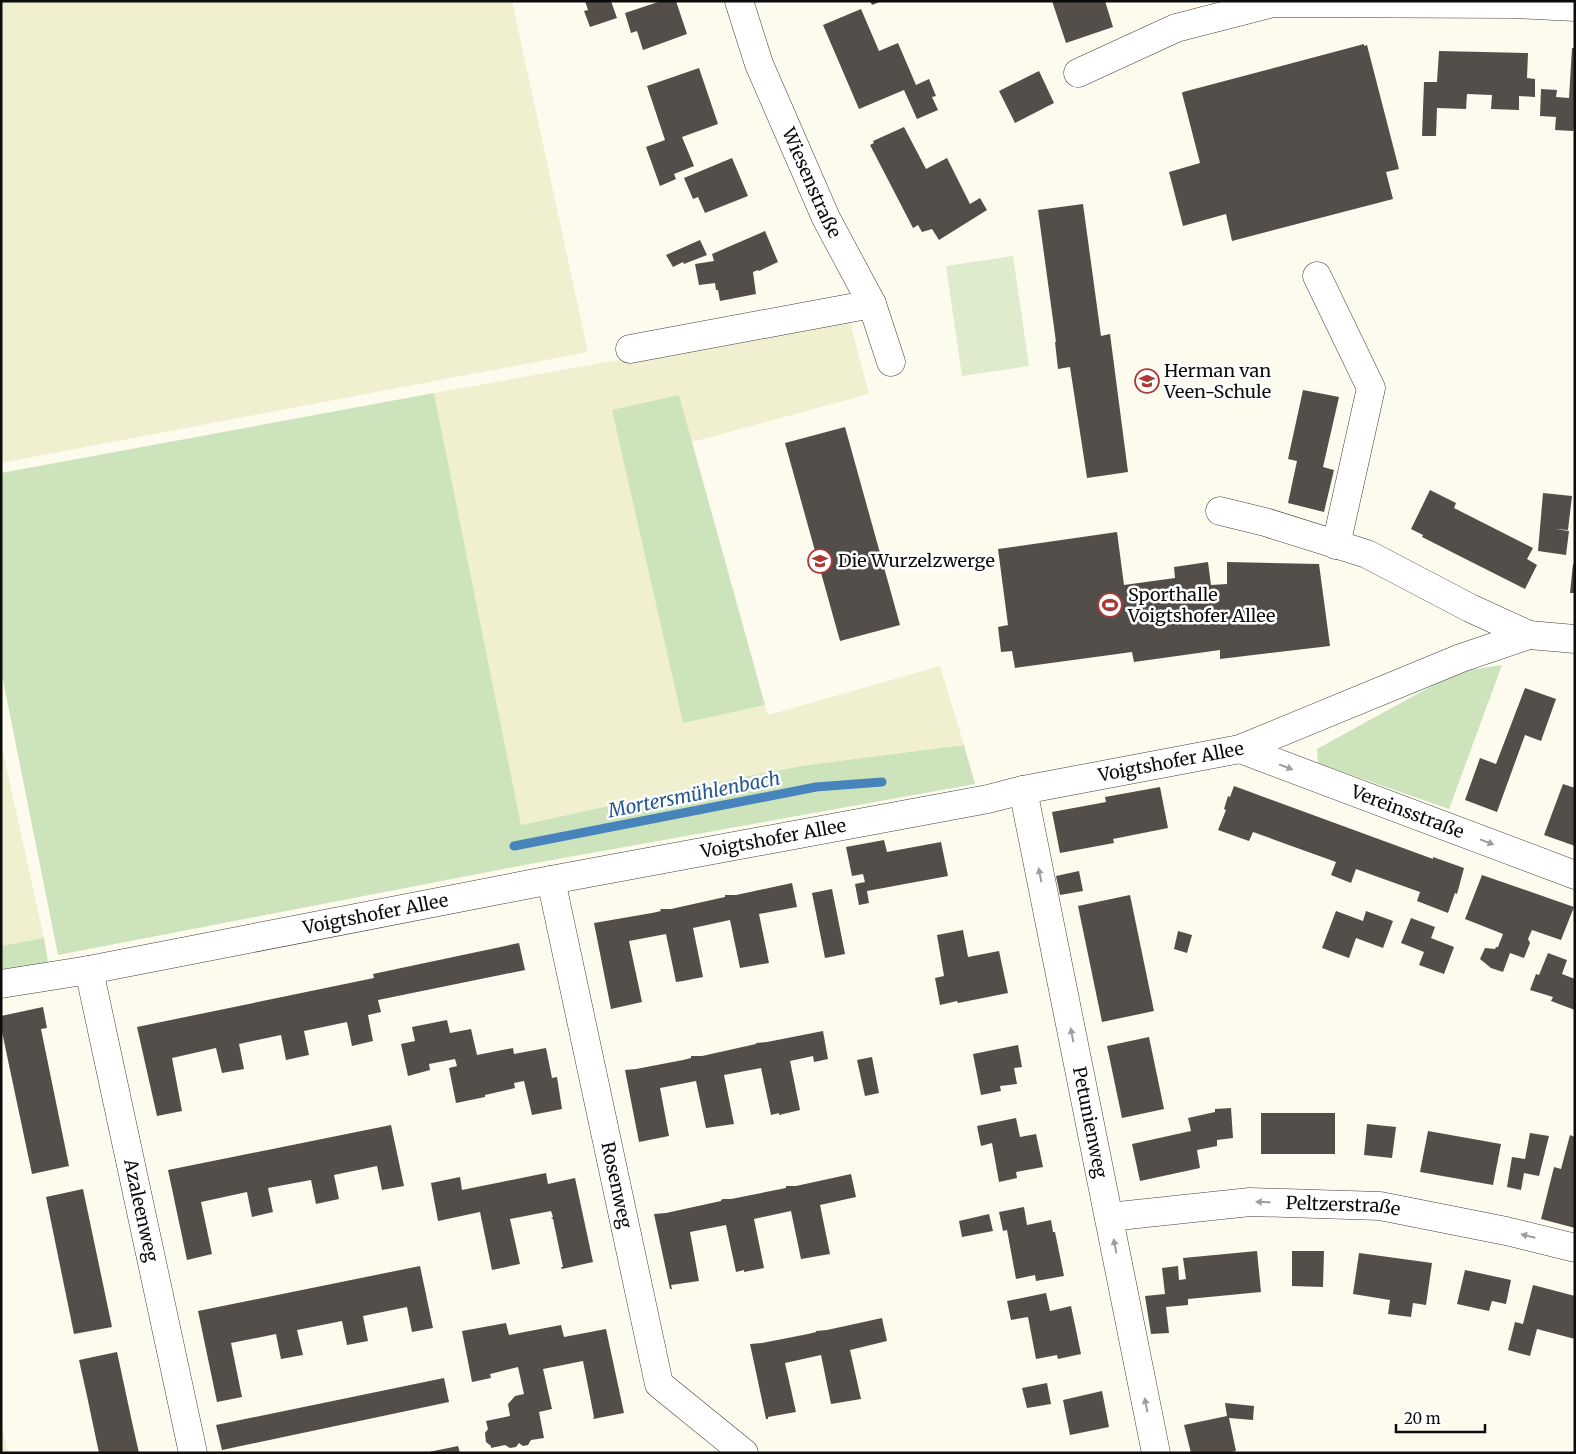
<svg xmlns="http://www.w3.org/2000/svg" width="1576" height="1454" font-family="Merriweather,serif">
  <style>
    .farmland { fill: #f0f0d0 }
    .green { fill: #cde3bb }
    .pitch { fill: #deebcc }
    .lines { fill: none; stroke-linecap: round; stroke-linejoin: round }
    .stream { stroke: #4884bc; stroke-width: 9 }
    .building { fill: #534e4a }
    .minor-casing { stroke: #3f3f3f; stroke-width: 29 }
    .minor { stroke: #fff; stroke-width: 28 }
    .oneway { fill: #9e9e9e }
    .labels { text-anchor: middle; stroke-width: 5; stroke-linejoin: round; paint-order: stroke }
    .street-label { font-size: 18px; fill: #0c0c0c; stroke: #fff }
    .poi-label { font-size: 18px; fill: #0c0c0c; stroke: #fff; text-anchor: start }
    .water-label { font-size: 19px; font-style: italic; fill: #25588e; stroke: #fff }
  </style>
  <rect width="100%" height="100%" fill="#fdfbed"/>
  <g class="farmland">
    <path d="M1,1H512L588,352L1,463Z"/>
    <path d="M848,315L869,394L692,442L679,395L683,722L765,705L768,715L940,666L964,745L808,765L747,776L521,825L434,393L663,352Z"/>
    <path d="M1,743L44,938L1,946Z"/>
    <path d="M1,1423L8,1453H1Z"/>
  </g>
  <g class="green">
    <path d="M434,393L521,825L747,776L808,765L964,745L975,784L530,864L58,955L1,670V473Z"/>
    <path d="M679,395L765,705L683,723L612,410Z"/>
    <path d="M1502,665L1449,809L1318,763L1317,749L1450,676L1469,670Z"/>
    <path d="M44,938L48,962L1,971V946Z"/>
  </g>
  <path class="pitch" d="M1013,256L1029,366L962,376L946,266Z"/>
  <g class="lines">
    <path class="stream" d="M514,846L816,787L882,782"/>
  </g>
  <g class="building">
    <path d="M585,1H611L617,18L590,27L584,11L588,10Z"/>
    <path d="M661,1H676L687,34L643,50L637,31L631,33L625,13Z"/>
    <path d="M870,1H882L872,5Z"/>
    <path d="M1052,1H1105L1113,27L1066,43Z"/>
    <path d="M861,9L879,51L898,43L916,85L929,79L936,96L932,97L938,110L917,119L904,90L859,109L823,25Z"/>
    <path d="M1364,44V46L1367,45L1399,169L1386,172L1393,199L1232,241L1226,214L1183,226L1169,172L1200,163L1182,93L1183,92Z"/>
    <path d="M1572,48H1575V126L1573,131L1555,130L1556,117L1540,116L1541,89L1557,90L1556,97L1569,98Z"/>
    <path d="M1439,51L1528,53L1527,78L1535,79V97L1519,96V110L1491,109L1492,95L1467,94L1466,109L1437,108L1436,136H1422L1424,82H1437Z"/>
    <path d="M699,68L718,124L682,137L694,166L674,174L676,179L660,186L646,147L665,140L647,86Z"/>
    <path d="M1039,71L1054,103L1015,123L999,91Z"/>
    <path d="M904,127L926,169L947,158L970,204L980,198L987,210L939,240L932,229L922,232L918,225L913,228L870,145L874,143L873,141Z"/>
    <path d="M732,158L748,196L705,213L698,197L693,199L684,178Z"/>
    <path d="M1083,204L1101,336L1110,334L1128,472L1087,478L1070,367L1058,369L1055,342H1056L1038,210Z"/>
    <path d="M765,231L778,262L759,271L758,270L753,272L756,294L720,301L718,290H716L715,283L699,285L695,264L714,261L712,254Z"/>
    <path d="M700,240L707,255L684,264L683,262L673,267L666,255Z"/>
    <path d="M1303,390L1339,397L1323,467L1334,470L1324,512L1288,503L1297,461L1288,459Z"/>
    <path d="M845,427L900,625L840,641L785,443Z"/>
    <path d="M1430,490L1456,503L1454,508L1533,548L1527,559L1537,565L1525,589L1422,537L1423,535L1411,529Z"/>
    <path d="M1543,493L1572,496L1568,530L1555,529L1569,531L1566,555L1538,551Z"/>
    <path d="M1117,532L1124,585L1175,578L1174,567L1208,562L1211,585L1227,584V562L1319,564L1330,646L1220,659V650L1134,662L1132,652L1015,668L1012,651L1001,652L998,627L1008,625L998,549Z"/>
    <path d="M1573,564L1575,565V593H1570Z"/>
    <path d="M1525,688L1556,699L1541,741L1525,735L1497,812L1465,800L1480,758L1496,764Z"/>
    <path d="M1563,784L1575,788V846L1544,835Z"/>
    <path d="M1234,786L1433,859V857L1464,868L1457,894L1455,893L1448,913L1417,901L1420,892L1378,877L1356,869L1351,883L1331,875L1336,862L1253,832L1249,841L1218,830L1226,810L1224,809L1228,796L1230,797Z"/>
    <path d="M1160,787L1168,828L1113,839L1114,843L1060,853L1052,812L1106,802L1105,797Z"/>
    <path d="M884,840L887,852L941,842L948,876L867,891L869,903L859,905L855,884L865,882L863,874L852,876L846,847Z"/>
    <path d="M1079,871L1083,891L1060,895L1056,876Z"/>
    <path d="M1482,875L1574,907L1561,940L1532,930L1528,939L1530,943L1524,958L1510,953L1503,972L1491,968L1480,959L1485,948L1495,949L1496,947H1498L1503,934L1465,919Z"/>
    <path d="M792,883L797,907L759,914L769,963L740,968L730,920L693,928L703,977L683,981L676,982L666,934L629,941L642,1002L611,1009L594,923L652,913L661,911L660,909H671L725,897V895H736Z"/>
    <path d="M832,889L845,954L825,958L812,893Z"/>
    <path d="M1130,895L1154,1011L1102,1022L1078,906Z"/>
    <path d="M1336,911L1363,921L1366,911L1393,921L1383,948L1356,938L1349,958L1322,948Z"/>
    <path d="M1411,918L1435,927L1431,938L1454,947L1444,974L1419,965L1424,952L1401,943Z"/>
    <path d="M963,930L968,957L999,951L1008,993L958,1003L957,1001L940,1005L935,978L944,976L937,935Z"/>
    <path d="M1178,931L1192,935L1187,953L1174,949Z"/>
    <path d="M519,943L525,970L378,1000L381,1012L368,1015L373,1041L352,1046L347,1022L304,1031L309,1055L286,1060L281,1035L239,1044L244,1069L222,1073L216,1048L172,1058L182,1111L157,1116L137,1027L374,978L373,974L387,971Z"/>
    <path d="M1548,953L1567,960L1562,974L1575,979V1010L1551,1001L1553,997L1530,990L1536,974L1539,975Z"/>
    <path d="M43,1007L47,1028L41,1029L69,1166L32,1174L1,1027V1016Z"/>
    <path d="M447,1020L450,1033L471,1029L477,1055L513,1048L514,1054L546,1048L552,1078L557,1077L562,1109L532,1115L524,1081L514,1083L515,1088L485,1095V1097L456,1103L449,1068L457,1066L455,1059L429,1064L430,1070L408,1076L401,1044L415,1041L412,1027Z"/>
    <path d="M823,1031L828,1059L814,1062L813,1056L790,1061L800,1110L779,1115V1113L771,1115L761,1068L724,1075L734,1124L706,1128L696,1081L660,1088L669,1136L639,1142L625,1070L636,1069L683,1060L691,1058V1056H702L756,1044V1043L767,1042Z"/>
    <path d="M1149,1037L1164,1109L1122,1118L1107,1046Z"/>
    <path d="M1018,1045L1022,1067L1014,1068L1017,1084L1000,1086L1001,1091L981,1095L973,1054Z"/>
    <path d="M872,1057L879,1093L865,1096L857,1060Z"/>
    <path d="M1231,1108L1233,1138L1217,1140V1146L1197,1150L1200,1168L1140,1181L1132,1144L1191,1131L1188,1118L1215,1112V1109Z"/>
    <rect x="1261" y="1113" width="74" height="41"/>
    <path d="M1016,1118L1020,1137L1036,1134L1043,1167L1016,1172L1017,1178L999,1182L992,1143L981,1146L977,1126Z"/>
    <path d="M1367,1124L1396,1127L1392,1158L1364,1155Z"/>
    <path d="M391,1125L404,1186L382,1190L377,1166L334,1175L339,1199L316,1204L311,1180L268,1188L273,1212L252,1217L247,1192L201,1202L212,1254L187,1260L168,1170Z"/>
    <path d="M1428,1131L1501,1144L1493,1185L1420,1172Z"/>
    <path d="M1530,1133L1549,1136L1539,1176L1524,1173L1521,1190L1507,1187L1512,1157L1525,1159Z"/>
    <path d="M1570,1135L1575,1137V1228L1541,1219L1554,1167L1561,1169Z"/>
    <path d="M546,1173L548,1184L575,1178L593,1262L562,1269L561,1267H563L553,1219L551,1218L553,1217L551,1211L510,1219L520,1264L492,1270L480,1212L438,1221L431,1183L460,1177L462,1190Z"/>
    <path d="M851,1174L856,1197L820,1205L830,1254L801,1259L791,1211L754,1219L764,1268L744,1272V1270L736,1272L726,1225L690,1232L699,1281L671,1285L672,1289H670L654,1214L666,1213L721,1201V1200L723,1199H731L786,1188V1186H796Z"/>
    <path d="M83,1189L112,1327L74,1334L46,1197Z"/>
    <path d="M1024,1207L1027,1225L1051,1220L1053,1232H1055L1064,1276L1036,1281L1035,1275L1016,1279L1007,1230L1003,1231L999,1212Z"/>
    <path d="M989,1214L993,1231L962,1237L959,1221Z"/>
    <path d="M1257,1251L1261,1292L1188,1299V1305L1166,1307L1169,1333L1151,1334L1145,1296L1165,1294L1162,1268L1178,1266L1179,1280L1186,1279L1183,1258Z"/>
    <path d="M1292,1251H1324L1323,1287L1292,1286Z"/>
    <path d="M1359,1253L1432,1263L1426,1305L1413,1303L1411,1317L1388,1314L1390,1300L1353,1294Z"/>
    <path d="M420,1266L433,1328L412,1332L407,1307L363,1316L368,1341L347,1345L342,1321L297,1330L303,1355L281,1359L276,1334L231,1343L242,1397L217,1402L198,1311Z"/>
    <path d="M1465,1270L1511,1280L1506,1304L1492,1301L1489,1311L1457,1304Z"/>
    <path d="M1533,1285L1575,1296V1339L1537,1329L1530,1356L1508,1350L1515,1322L1523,1324Z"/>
    <path d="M1046,1293L1050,1311L1071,1306L1081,1354L1058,1359L1057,1355L1036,1359L1028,1317L1011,1320L1007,1301Z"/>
    <path d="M882,1318L887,1341L850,1350L861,1399L831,1404L821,1355L785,1363L796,1412L768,1417V1419H766L750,1344L762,1343L808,1334L816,1332V1331L827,1330Z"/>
    <path d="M506,1323L509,1335L561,1325L564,1337L606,1329L624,1413L593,1419L594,1417L583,1361L543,1369L552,1409L539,1412L544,1438L531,1440L528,1445L523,1446L519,1443L516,1447L510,1448L505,1445L491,1448V1446L486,1442L485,1433L488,1429L486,1421L510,1416L508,1404L515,1396L524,1394L518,1367L490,1374L491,1378L472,1382L462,1331Z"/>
    <path d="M117,1352L132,1422L139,1453H99L87,1396L79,1360Z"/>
    <path d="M444,1378L449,1402L222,1450L216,1425Z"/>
    <path d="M1047,1383L1051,1404L1027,1408L1022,1388Z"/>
    <path d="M1102,1391L1109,1427L1070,1435L1063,1400Z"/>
    <path d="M1225,1403L1254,1406L1253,1420L1229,1418L1236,1451L1227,1453H1191L1184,1425L1227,1416Z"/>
    <path d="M458,1446L460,1453H429V1452Z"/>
  </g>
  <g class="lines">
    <g class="minor-casing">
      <g id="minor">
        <path id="s1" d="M739,1L759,64L826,218L872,304L891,362"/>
        <path d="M1078,73L1176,28L1273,3L1516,4L1575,7"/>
        <path d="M1317,276L1371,388L1336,545"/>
        <path d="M630,349L872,304"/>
        <path d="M1220,511L1265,522L1367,554L1470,608L1529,635"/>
        <path id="s2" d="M1240,749L1575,875"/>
        <path id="s3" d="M1023,790L1156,1453"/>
        <path id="s4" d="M551,880L659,1384L744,1453"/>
        <path id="s5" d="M89,970L193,1453"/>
        <path id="s6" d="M1,984L89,970L551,880L988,799L1023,790L1240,749L1461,658L1529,635L1575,639"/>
        <path id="s7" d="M1109,1217L1250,1202L1380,1206L1506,1231L1575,1248"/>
      </g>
    </g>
    <use href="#minor" class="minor"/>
  </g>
  <defs><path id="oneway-solid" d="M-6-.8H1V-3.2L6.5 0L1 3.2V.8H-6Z" transform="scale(1.25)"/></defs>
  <g class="oneway">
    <use href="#oneway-solid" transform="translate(1286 767) rotate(21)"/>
    <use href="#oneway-solid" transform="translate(1487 842) rotate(21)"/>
    <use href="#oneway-solid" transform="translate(1040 875) rotate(-101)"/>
    <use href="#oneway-solid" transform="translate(1072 1035) rotate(-101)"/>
    <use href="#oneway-solid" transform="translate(1263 1202) rotate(-178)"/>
    <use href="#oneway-solid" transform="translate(1528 1236) rotate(-166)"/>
    <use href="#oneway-solid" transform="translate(1115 1246) rotate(-101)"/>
    <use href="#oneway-solid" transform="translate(1146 1405) rotate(-101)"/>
  </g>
  <defs>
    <g id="school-ring" transform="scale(1.25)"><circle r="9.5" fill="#fff" stroke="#ab3935" stroke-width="1.5"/><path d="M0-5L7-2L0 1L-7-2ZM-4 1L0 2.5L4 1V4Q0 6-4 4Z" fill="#ab3935"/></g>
    <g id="stadium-ring" transform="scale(1.25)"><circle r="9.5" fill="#fff" stroke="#ab3935" stroke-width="1.5"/><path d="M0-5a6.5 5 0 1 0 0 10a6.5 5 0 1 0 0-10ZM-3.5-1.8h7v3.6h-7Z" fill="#ab3935"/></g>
  </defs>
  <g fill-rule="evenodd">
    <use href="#school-ring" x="1147" y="381"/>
    <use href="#school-ring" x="820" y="561"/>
    <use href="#stadium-ring" x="1110" y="605"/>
  </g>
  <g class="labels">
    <g class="street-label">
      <text dy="6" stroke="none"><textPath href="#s1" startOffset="196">Wiesenstraße</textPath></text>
      <text dy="6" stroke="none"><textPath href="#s6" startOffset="1191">Voigtshofer Allee</textPath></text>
      <text dy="6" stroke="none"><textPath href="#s2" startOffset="179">Vereinsstraße</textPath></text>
      <text dy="6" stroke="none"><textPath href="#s6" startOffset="786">Voigtshofer Allee</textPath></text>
      <text dy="6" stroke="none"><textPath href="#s6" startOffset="381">Voigtshofer Allee</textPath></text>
      <text dy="6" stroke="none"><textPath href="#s3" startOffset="339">Petunienweg</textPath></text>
      <text dy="6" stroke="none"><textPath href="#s4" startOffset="312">Rosenweg</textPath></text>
      <text dy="6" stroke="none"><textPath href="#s7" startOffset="235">Peltzerstraße</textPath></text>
      <text dy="6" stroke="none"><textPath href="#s5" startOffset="246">Azaleenweg</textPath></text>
    </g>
    <g class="poi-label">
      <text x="1164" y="377">Herman van<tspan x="1164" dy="21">Veen-Schule</tspan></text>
      <text x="838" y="567">Die Wurzelzwerge</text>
      <text x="1128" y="601">Sporthalle<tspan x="1128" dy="21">Voigtshofer Allee</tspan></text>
    </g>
    <g class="water-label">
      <text transform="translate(694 794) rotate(-11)" y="7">Mortersmühlenbach</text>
    </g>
  </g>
  <rect width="1576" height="1454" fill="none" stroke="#0c0c0c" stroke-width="5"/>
  <path d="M1396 1424v8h89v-8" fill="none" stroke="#0c0c0c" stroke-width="2.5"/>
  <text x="1404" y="1424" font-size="15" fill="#0c0c0c" stroke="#ffffff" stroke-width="4" paint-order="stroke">20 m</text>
</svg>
